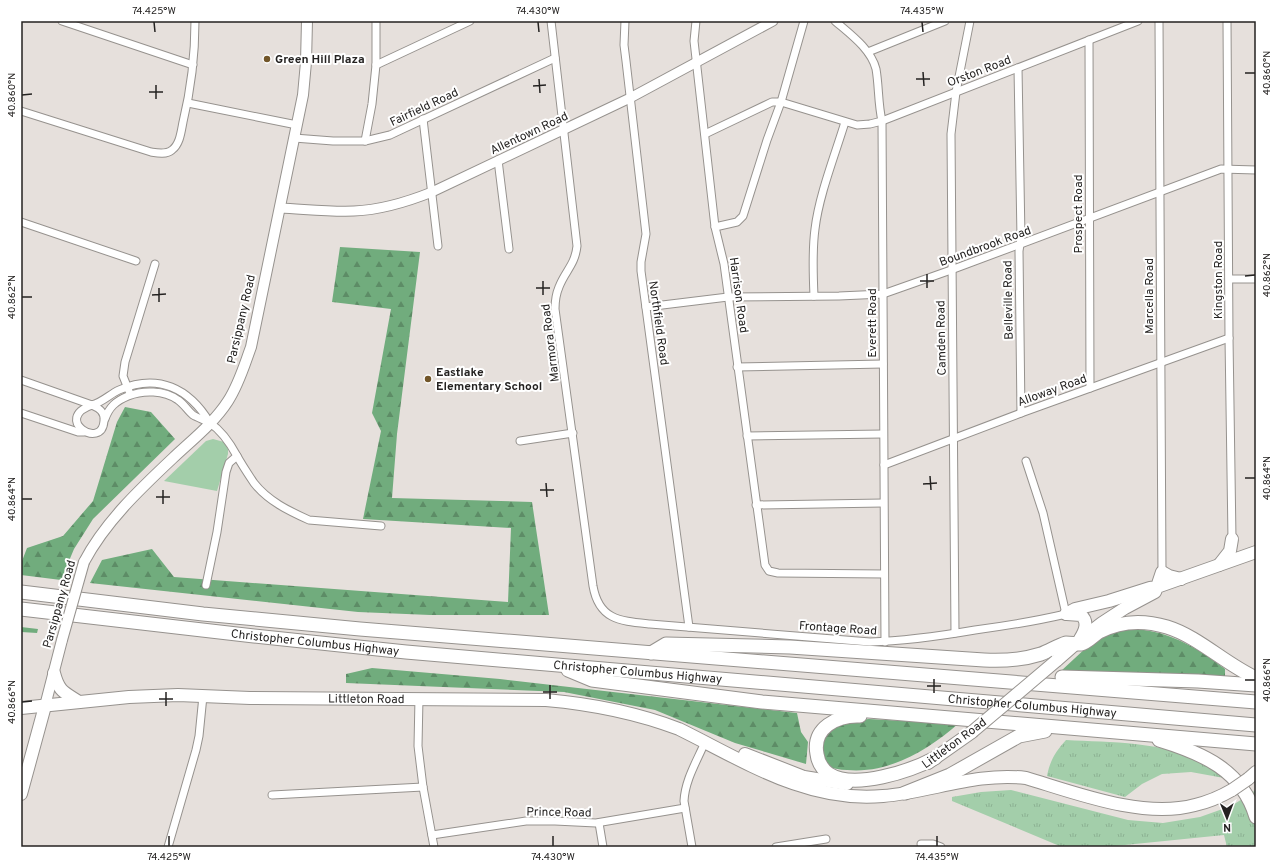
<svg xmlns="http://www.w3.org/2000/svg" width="1277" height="868" font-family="Overpass,sans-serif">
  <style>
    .grass { fill: url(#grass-tufts) }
    .forest { fill: url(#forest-firs) }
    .green { fill: #a3ceaa }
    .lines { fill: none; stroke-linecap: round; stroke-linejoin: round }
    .minor-casing { stroke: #96928e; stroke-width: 9 }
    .tertiary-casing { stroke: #96928e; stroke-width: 11 }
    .secondary-casing { stroke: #96928e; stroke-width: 12 }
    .primary-casing { stroke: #96928e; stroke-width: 14 }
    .motorway-casing { stroke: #96928e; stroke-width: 15 }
    .minor { stroke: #fff; stroke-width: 7 }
    .tertiary { stroke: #fff; stroke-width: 9 }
    .secondary { stroke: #fff; stroke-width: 10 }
    .primary { stroke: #fff; stroke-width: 12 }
    .motorway { stroke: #fff; stroke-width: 13 }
    .secondary-bridge-casing { stroke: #96928e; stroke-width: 12; stroke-linecap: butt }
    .primary-bridge-casing { stroke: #96928e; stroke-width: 14; stroke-linecap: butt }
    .secondary-bridge { stroke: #fff; stroke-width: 10 }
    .primary-bridge { stroke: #fff; stroke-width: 12 }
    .ticks { fill: none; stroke: #242221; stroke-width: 1.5 }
    .poi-dot { fill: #725629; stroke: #fff; stroke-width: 1.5 }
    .labels { text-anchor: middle; stroke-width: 4; stroke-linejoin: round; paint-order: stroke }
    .poi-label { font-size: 12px; font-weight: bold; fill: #242221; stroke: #fff; text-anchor: start }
    .street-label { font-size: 12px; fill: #242221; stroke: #fff }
    .neatline { fill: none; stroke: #242221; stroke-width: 1.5 }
    .ticks-label { font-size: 10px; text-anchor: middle; fill: #242221 }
  </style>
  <defs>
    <pattern id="grass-tufts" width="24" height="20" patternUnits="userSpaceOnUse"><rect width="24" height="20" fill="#a3ceaa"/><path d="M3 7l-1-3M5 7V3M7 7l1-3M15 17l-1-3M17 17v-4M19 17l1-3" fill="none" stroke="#8cb192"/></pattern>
    <pattern id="forest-firs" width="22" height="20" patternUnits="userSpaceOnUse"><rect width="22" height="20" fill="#71ac7d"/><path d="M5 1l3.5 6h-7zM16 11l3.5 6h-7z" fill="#5d8c66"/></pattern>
  </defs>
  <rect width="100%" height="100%" fill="#e6e0dc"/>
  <g class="grass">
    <path d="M1066,740C1118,743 1183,740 1224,778L1191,772L1162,774L1142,784L1125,797L1047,776C1050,760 1056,751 1066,740Z"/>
    <path d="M1256,789V847H1227L1224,835L1105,847H1062L952,801V797L981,792L1011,790L1128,820L1163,823L1200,817L1231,806L1252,793Z"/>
  </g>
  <g class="forest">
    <path d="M340,247L420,252L397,434L392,498L532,502L549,615H430L358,612L90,583L102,560L152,549L174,577L508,602L511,528L363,519L381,431L372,413L391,309L332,302Z"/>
    <path d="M125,407L151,412L175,439L93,519L74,549L61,580L21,575V561H22L27,548L63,536L93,501L117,422Z"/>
    <path d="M21,627L38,629L37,633L21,632Z"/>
    <path d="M1125,630C1134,630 1142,629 1150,631C1178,636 1203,652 1225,669V677L1061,671L1088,646L1108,635Z"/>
    <path d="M372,668L500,679L797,713L801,732L808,742L806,764L735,743L655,710L564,692L346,683V674Z"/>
    <path d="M869,719L958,724C928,750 889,774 847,770C840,770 832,768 825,766L820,755L825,732L847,721Z"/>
  </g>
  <path class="green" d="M213,439L224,442L228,449V454L217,491L164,481L206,441Z"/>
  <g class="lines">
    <g class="minor-casing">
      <g id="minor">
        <path d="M62,21L193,65"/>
        <path d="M551,21L577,246C575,265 565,271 559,287C556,294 555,301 555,309L593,586C599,620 620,621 650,624L870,642C905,641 940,636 975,630C1005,626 1036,621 1066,614L1043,513L1026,461"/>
        <path d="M625,21L624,45L626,61L646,234L641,262V271L689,627"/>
        <path d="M696,21L694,41L715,227L724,264L765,565L769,571L778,573L884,574"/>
        <path d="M835,21C850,34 871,49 876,69C879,86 878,104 882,121L885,642"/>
        <path d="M1159,21L1162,572"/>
        <path d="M1227,21L1229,338L1232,539"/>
        <path d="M1089,40L1090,388"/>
        <path d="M868,52L945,21"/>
        <path d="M376,65L470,21"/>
        <path d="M1018,68L1021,238L1019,251L1021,413"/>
        <path d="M188,103L297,125"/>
        <path d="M21,111L151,152C157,153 166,155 172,150C180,144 181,132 183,122C191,89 195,56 195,21"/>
        <path d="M423,119L438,246"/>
        <path d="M705,134L772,102H781L857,125L870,124L882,121L1138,21"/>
        <path d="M294,138L333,141H365L390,135L555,58"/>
        <path d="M365,141L372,104L376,65V21"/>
        <path d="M498,160L509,249"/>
        <path d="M21,222L136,261"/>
        <path d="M715,227L737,222L743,216L767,140L781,102L804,21"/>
        <path d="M1230,279H1256"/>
        <path d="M814,296C813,274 812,251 815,229C819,195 835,155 845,122"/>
        <path d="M646,307L728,297L839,296L883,294L951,270L1221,169L1256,170"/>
        <path d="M737,367L883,364"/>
        <path d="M21,380L92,405C103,402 110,394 119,390C158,373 189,388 210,423"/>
        <path d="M129,391L123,376L125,362L155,264"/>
        <path d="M92,405C99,408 105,412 104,421C102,451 52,419 92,405Z"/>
        <path d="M21,413L78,432H84"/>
        <path d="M105,419C109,407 116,401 128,396C143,390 164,390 178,400C184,404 188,411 193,415C198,418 205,420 210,423C222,431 230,443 237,456L229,463L226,472L217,532L206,585"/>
        <path d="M747,436L883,434"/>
        <path d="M520,441L573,433"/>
        <path d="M237,456C242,465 248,474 254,483C268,501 289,511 309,520L381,526"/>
        <path d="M884,465L1021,413L1229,338"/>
        <path d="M756,505L883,503"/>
        <path d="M955,633L951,134L956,92L970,21"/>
        <path d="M419,698L418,746L423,787L434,847"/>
        <path d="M272,795L423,787"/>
        <path d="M599,823L603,847"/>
        <path d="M432,835L526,821H555L596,823L685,808"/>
        <path d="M921,844H933L941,847"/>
        <path d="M168,847L196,750L199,736L203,696"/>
        <path d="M692,847L684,801C685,780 697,761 705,742"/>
        <path d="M776,847L826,839"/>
      </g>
    </g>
    <g class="tertiary-casing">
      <path id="tertiary" d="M280,208C304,209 329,212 354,211C381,210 407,202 432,192L630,98L773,21"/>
    </g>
    <g class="secondary-casing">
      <g id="secondary">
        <path d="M84,562C105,522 140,489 173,458C192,440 214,423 228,401C239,384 244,366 251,347L303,95L306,62L307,21"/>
        <path d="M45,706L62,640"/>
      </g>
    </g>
    <g class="primary-casing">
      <g id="primary">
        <path d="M1219,565L1230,551L1232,539"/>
        <path d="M1066,614L1075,609L1109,601L1150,588L1157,587L1162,572L1169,576L1181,579"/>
        <path d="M1067,614L1081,615C1089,622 1085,631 1080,639"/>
        <path d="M1056,661L1080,640L1102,623L1125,608L1155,592L1157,587L1256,552"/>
        <path d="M54,673C59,692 64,692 79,702"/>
        <path id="s1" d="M21,708L129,697L178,695L250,698L546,700C591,704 637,713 679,729C744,761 807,803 883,796C931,792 977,772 1026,778C1076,793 1143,819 1195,805C1208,802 1220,797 1232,790"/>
        <path d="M745,754L804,777L847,784"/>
        <path d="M928,763L972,732"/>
        <path d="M1248,779L1256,772"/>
        <path d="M21,794L45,706"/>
      </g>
    </g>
    <g class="motorway-casing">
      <g id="motorway">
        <path d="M21,592L203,614L360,629L1256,702"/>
        <path id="s2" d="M21,609L254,636L406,652L1256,725"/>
        <path d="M651,653L666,644L790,647L984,660C1003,661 1022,660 1041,654C1049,651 1059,645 1066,643C1071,643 1076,644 1081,644C1087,643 1094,635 1099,632C1120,621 1144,620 1167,627C1199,637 1225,664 1256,678"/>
        <path d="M568,670L592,680L762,702L1256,744"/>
        <path d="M1062,677L1198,681L1256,685"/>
        <path d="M860,716C837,715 812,728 817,754C818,762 822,769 829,774C854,790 911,771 935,758"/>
        <path d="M1159,740C1202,753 1242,770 1256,817"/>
        <path d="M905,793L950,775L1019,736L1045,731"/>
      </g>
    </g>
    <use href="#minor" class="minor"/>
    <use href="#tertiary" class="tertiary"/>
    <use href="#secondary" class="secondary"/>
    <use href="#primary" class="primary"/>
    <use href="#motorway" class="motorway"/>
    <g class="secondary-bridge-casing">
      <path id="secondary-bridge" d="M62,640L84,562"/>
    </g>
    <g class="primary-bridge-casing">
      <g id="primary-bridge">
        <path d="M972,732L1056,661"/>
        <path d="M1232,790L1248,779"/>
      </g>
    </g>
    <use href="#secondary-bridge" class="secondary-bridge"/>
    <use href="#primary-bridge" class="primary-bridge"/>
  </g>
  <path class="ticks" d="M154,22L155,32M538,22L539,32M922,22L923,32M923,72L924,86M1245,73H1255M539,79L540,93M916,79H930M156,85V99M533,86L546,85M149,92H163M22,95L32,94M927,274V288M1245,276L1255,275M543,281V295M920,281H934M159,288V302M536,288H550M152,295L166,294M22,297H32M930,476L931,490M1245,478H1255M546,483L547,497M923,484L937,483M163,490V504M540,490H554M156,497H170M22,499H32M934,679V693M1245,680H1255M550,685V699M927,686H941M166,692V706M543,692H557M159,699H173M22,702L32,701M169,836V846M553,836V846M937,836V846"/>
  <g class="poi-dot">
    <circle cx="267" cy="59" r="4"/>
    <circle cx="428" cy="379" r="4"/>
  </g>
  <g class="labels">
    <g class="poi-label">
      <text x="275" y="63">Green Hill Plaza</text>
      <text x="436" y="376">Eastlake<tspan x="436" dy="14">Elementary School</tspan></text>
    </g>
    <g class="street-label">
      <text transform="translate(979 71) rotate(-21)" y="4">Orston Road</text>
      <text transform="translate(424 107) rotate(-25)" y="4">Fairfield Road</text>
      <text transform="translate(529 133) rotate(-25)" y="4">Allentown Road</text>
      <text transform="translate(1078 214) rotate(-90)" y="4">Prospect Road</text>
      <text transform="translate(985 246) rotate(-20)" y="4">Boundbrook Road</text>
      <text transform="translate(1218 280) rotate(-90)" y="4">Kingston Road</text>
      <text transform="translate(739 295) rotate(82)" y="4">Harrison Road</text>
      <text transform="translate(1149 296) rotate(-90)" y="4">Marcella Road</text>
      <text transform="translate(1008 300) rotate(-91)" y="4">Belleville Road</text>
      <text transform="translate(241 319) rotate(-77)" y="4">Parsippany Road</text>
      <text transform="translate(659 323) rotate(82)" y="4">Northfield Road</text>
      <text transform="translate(872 323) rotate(-90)" y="4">Everett Road</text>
      <text transform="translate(941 338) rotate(-91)" y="4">Camden Road</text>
      <text transform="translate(550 343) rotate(-97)" y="4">Marmora Road</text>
      <text transform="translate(1052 390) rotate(-20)" y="4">Alloway Road</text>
      <text transform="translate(59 604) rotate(-74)" y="4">Parsippany Road</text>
      <text transform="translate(838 628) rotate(4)" y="4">Frontage Road</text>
      <text dy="4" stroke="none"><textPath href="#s2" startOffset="296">Christopher Columbus Highway</textPath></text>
      <text dy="4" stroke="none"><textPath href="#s2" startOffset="620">Christopher Columbus Highway</textPath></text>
      <text dy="4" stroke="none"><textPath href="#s1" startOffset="346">Littleton Road</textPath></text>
      <text dy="4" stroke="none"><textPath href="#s2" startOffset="1016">Christopher Columbus Highway</textPath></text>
      <text transform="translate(954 743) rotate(-36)" y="4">Littleton Road</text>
      <text transform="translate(559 812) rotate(1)" y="4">Prince Road</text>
    </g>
  </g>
  <rect width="1277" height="868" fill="none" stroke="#ffffff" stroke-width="44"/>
  <g transform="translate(1227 818) rotate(179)" stroke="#ffffff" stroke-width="3" paint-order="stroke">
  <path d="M0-3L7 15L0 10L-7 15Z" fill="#242221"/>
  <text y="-6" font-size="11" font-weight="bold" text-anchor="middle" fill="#242221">N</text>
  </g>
  <rect x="22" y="22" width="1233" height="824" class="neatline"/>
  <g class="ticks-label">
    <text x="154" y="14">74.425°W</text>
    <text x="538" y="14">74.430°W</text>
    <text x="922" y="14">74.435°W</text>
    <text transform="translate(1266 73) rotate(-90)" y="4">40.860°N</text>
    <text transform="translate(11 95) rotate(-90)" y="4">40.860°N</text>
    <text transform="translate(1266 275) rotate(-90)" y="4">40.862°N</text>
    <text transform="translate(11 297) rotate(-90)" y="4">40.862°N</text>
    <text transform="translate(1266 478) rotate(-90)" y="4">40.864°N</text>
    <text transform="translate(11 499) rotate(-90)" y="4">40.864°N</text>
    <text transform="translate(1266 680) rotate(-90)" y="4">40.866°N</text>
    <text transform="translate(11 702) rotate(-90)" y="4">40.866°N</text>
    <text x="169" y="860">74.425°W</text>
    <text x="553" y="860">74.430°W</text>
    <text x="937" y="860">74.435°W</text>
  </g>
</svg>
